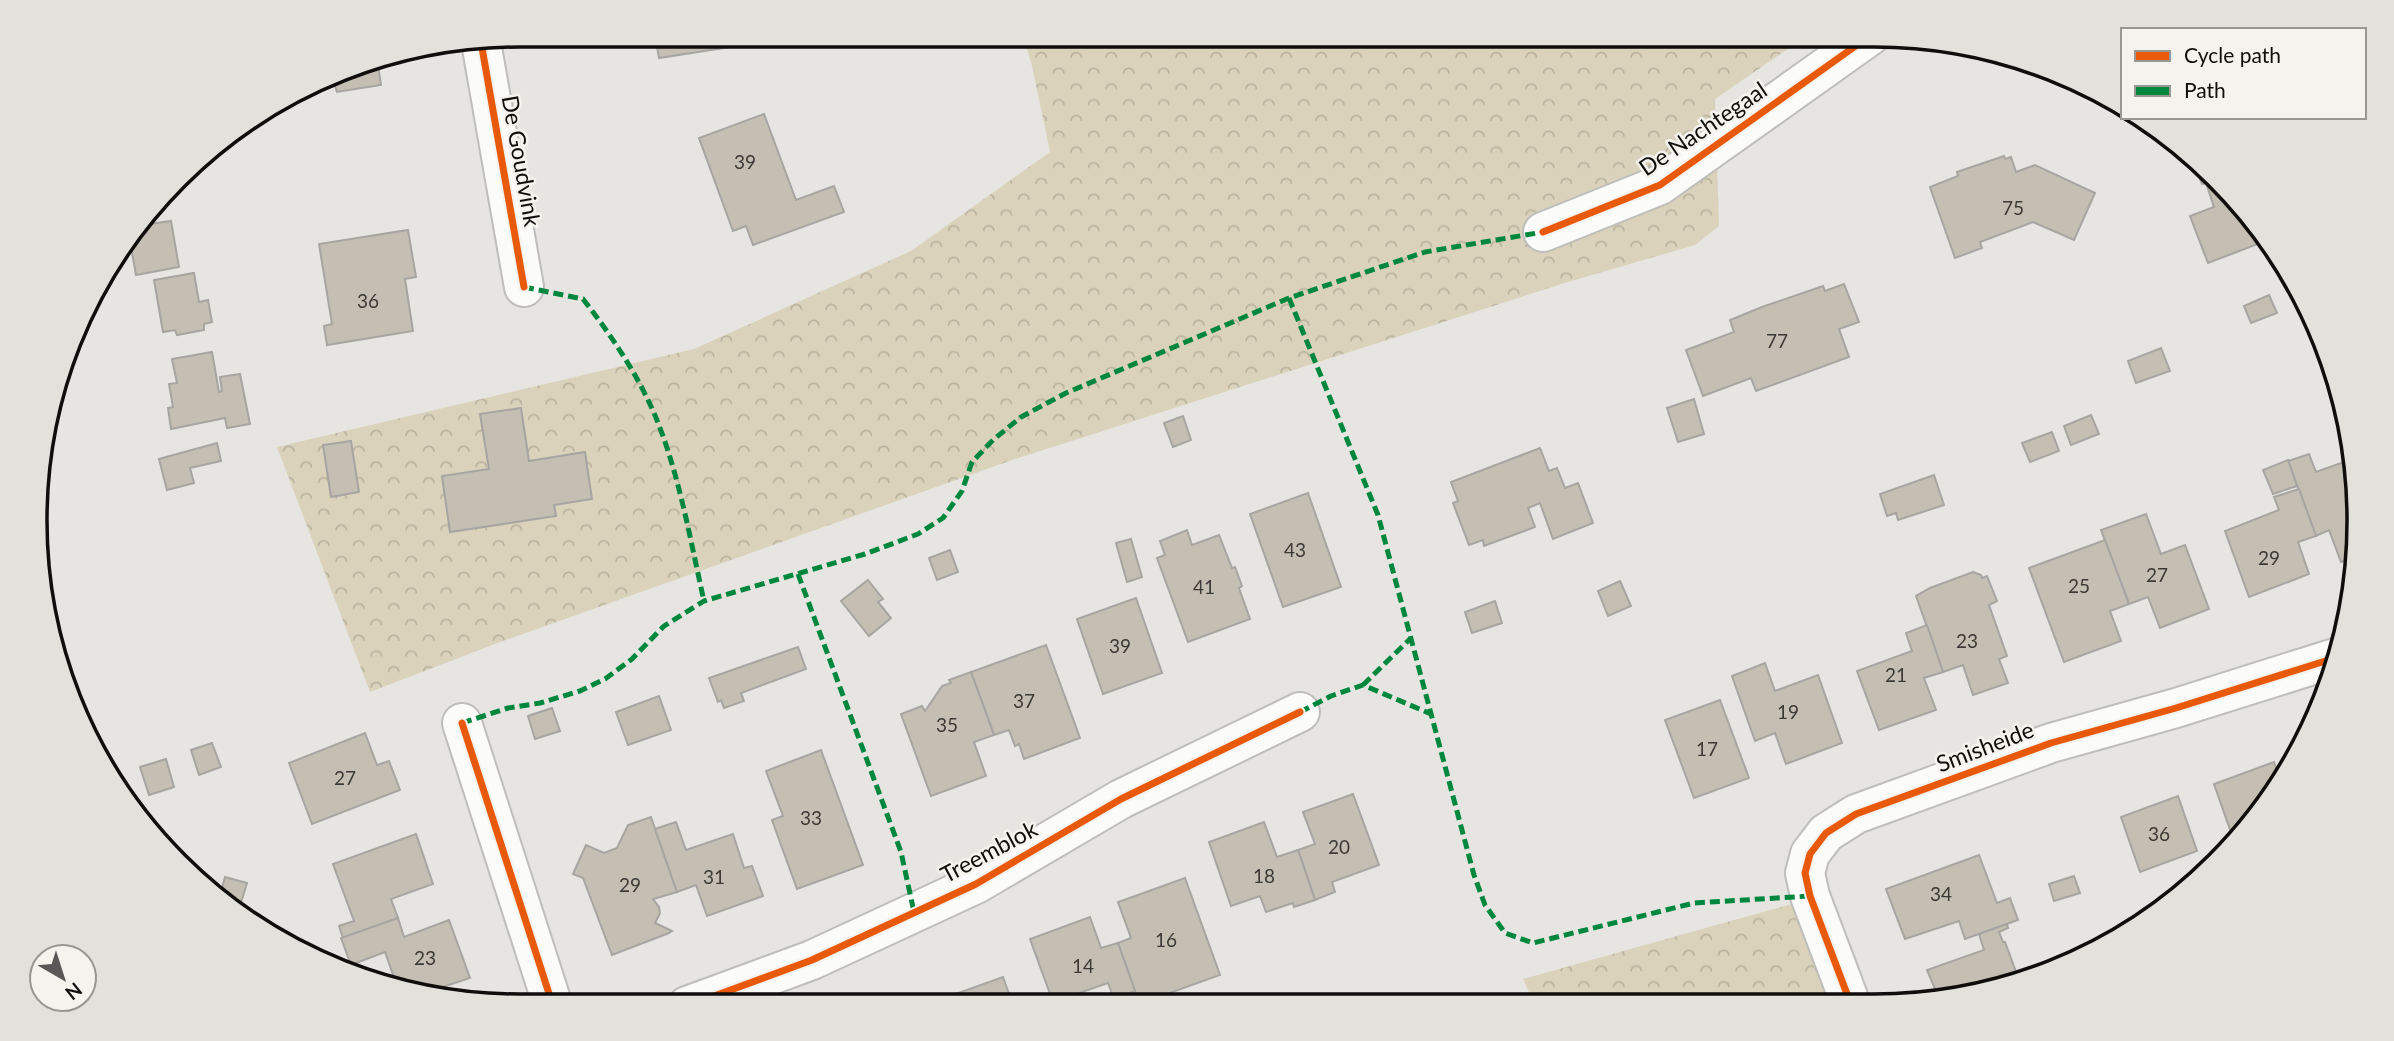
<svg xmlns="http://www.w3.org/2000/svg" width="2394" height="1041" font-family="Lato,sans-serif">
  <style>
    .forest { fill: url(#forest-crowns) }
    .building { fill: #c4bfb2; stroke: #a6a5a2; stroke-width: 2 }
    .lines { fill: none; stroke-linecap: round; stroke-linejoin: round }
    .minor-casing { stroke: #bebebb; stroke-width: 42 }
    .minor { stroke: #fbfbfa; stroke-width: 38 }
    .quiet { stroke: #00873e; stroke-width: 5; stroke-dasharray: 10 5; stroke-linecap: butt }
    .cycleway-casing { stroke: #f5f3ed; stroke-width: 11 }
    .cycleway { stroke: #e8590c; stroke-width: 7 }
    .labels { text-anchor: middle; stroke-width: 5; stroke-linejoin: round; paint-order: stroke }
    .number-label { font-size: 19px; fill: #3c3a36 }
    .street-label { font-size: 23px; fill: #0f0e0c; stroke: #f5f3ed }
    .rim { fill: none; stroke: #0f0e0c; stroke-width: 3.5 }
  </style>
  <defs>
    <pattern id="forest-crowns" width="20" height="18" patternUnits="userSpaceOnUse" patternTransform="scale(1.75)"><rect width="20" height="18" fill="#dad2ba"/><path d="M2 6a3 3 0 1 1 6 0M12 15a3 3 0 1 1 6 0" fill="none" stroke="#bab39f"/></pattern>
  </defs>
  <rect width="100%" height="100%" fill="#e6e5e1"/>
  <g class="forest">
    <path d="M1023,35H1385L1391,42L1401,35H1808L1715,99L1719,226L1695,245L1568,282L1015,459L500,642L370,692L277,447L694,349L911,251L1050,152L1032,66Z"/>
    <path d="M1792,904L1833,1002L1534,1003L1523,979Z"/>
  </g>
  <g class="building">
    <path d="M655,35H788L789,38L659,58Z"/>
    <path d="M377,59L381,85L337,92L335,86L301,91L364,61Z"/>
    <path d="M764,114L796,200L834,186L844,212L753,245L746,226L733,231L699,138Z"/>
    <path d="M2190,153L2259,225L2268,240L2208,263L2190,216L2214,207L2206,183L2202,184Z"/>
    <path d="M2004,156L2005,159L2011,157L2016,172L2035,165L2095,193L2074,240L2033,222L1980,242L1982,248L1955,258L1930,187L1958,176L1957,172Z"/>
    <path d="M171,221L179,267L136,275L130,241L143,225Z"/>
    <path d="M408,230L416,277L405,279L413,331L327,345L324,326L332,324L319,244Z"/>
    <path d="M194,273L199,302L208,300L212,322L204,324V330L177,335L175,330L163,332L154,280Z"/>
    <path d="M1844,284L1859,322L1839,329L1849,357L1756,391L1751,378L1703,396L1686,350L1734,332L1730,320L1762,307L1823,286L1825,291Z"/>
    <path d="M2269,295L2277,313L2251,323L2244,306Z"/>
    <path d="M2161,348L2170,371L2136,383L2128,361Z"/>
    <path d="M212,352L219,392L222,391L220,377L240,374L250,424L227,428L225,418L171,429L168,408L173,407L169,384L177,383L172,359Z"/>
    <path d="M1694,399L1704,434L1678,442L1667,408Z"/>
    <path d="M521,408L529,461L585,452L592,499L554,505L556,516L450,532L442,476L489,469L480,414Z"/>
    <path d="M2091,415L2099,434L2071,445L2064,426Z"/>
    <path d="M1183,416L1191,440L1173,447L1164,423Z"/>
    <path d="M2052,432L2059,451L2030,462L2022,443Z"/>
    <path d="M351,441L359,492L331,497L323,445Z"/>
    <path d="M217,443L221,461L190,468L194,483L167,490L159,459Z"/>
    <path d="M1540,448L1549,471L1557,468L1565,488L1578,483L1593,523L1553,539L1540,503L1528,508L1535,527L1484,546L1483,540L1469,545L1453,503L1458,501L1451,482Z"/>
    <path d="M2309,454L2316,472L2344,462L2346,468L2354,465L2358,489L2356,557L2341,562L2329,530L2316,536L2288,461Z"/>
    <path d="M2288,460L2297,486L2273,494L2263,470Z"/>
    <path d="M1934,475L1944,505L1898,520L1896,513L1887,516L1880,494Z"/>
    <path d="M2299,489L2316,536L2298,542L2309,574L2249,597L2225,531L2279,510L2274,497Z"/>
    <path d="M1308,493L1341,587L1283,607L1250,514Z"/>
    <path d="M2146,514L2161,554L2185,545L2209,609L2160,628L2148,597L2129,604L2101,530Z"/>
    <path d="M1187,530L1192,545L1219,535L1232,568L1235,567L1242,586L1239,588L1250,619L1188,642L1157,558L1165,555L1160,541Z"/>
    <path d="M1131,539L1142,577L1127,582L1116,543Z"/>
    <path d="M2105,540L2129,604L2110,611L2121,641L2064,662L2029,568Z"/>
    <path d="M950,550L958,572L937,580L929,558Z"/>
    <path d="M1973,572L1981,575L1982,578L1987,576L1997,601L1989,605L2007,656L1999,659L2008,683L1973,695L1963,665L1943,672L1916,596L1930,588Z"/>
    <path d="M868,580L883,599L878,602L891,618L869,636L841,601Z"/>
    <path d="M1620,581L1631,606L1608,616L1598,591Z"/>
    <path d="M1136,598L1162,673L1103,694L1077,619Z"/>
    <path d="M1495,601L1502,623L1472,633L1465,612Z"/>
    <path d="M1927,625L1943,672L1924,678L1936,710L1879,730L1857,671L1912,651L1906,633Z"/>
    <path d="M1046,645L1080,738L1024,759L1019,744L1015,746L1009,730L994,735L971,672Z"/>
    <path d="M798,647L806,669L741,693L744,701L724,708L721,700L718,702L709,678Z"/>
    <path d="M1765,663L1775,691L1818,675L1842,743L1786,764L1775,733L1755,741L1732,676Z"/>
    <path d="M971,672L994,735L974,742L986,776L931,796L901,714L922,706L925,711L942,686L951,683L949,680Z"/>
    <path d="M659,696L671,730L628,745L616,712Z"/>
    <path d="M1720,700L1749,778L1694,798L1665,720Z"/>
    <path d="M552,708L560,731L535,739L528,716Z"/>
    <path d="M365,733L377,765L389,761L400,790L312,824L289,763Z"/>
    <path d="M212,743L221,767L199,775L191,750Z"/>
    <path d="M821,750L863,865L797,889L772,820L783,816L766,771Z"/>
    <path d="M166,759L174,787L149,795L140,767Z"/>
    <path d="M2274,762L2281,782L2277,791L2233,838L2214,784Z"/>
    <path d="M1353,794L1379,865L1332,882L1335,892L1315,900L1298,850L1315,844L1303,812Z"/>
    <path d="M2178,796L2197,851L2140,872L2121,817Z"/>
    <path d="M651,817L677,892L653,899L659,907L660,913L655,923L672,931L669,933L612,955L583,878L573,874L586,845L604,853L617,848L628,825Z"/>
    <path d="M676,822L686,850L733,834L744,868L752,866L763,896L707,916L696,885L677,892L655,829Z"/>
    <path d="M1264,822L1277,857L1298,850L1315,900L1294,907L1293,903L1266,912L1260,896L1231,906L1209,842Z"/>
    <path d="M416,834L433,884L391,899L398,918L343,938L339,926L354,921L333,864Z"/>
    <path d="M1979,855L1997,903L2010,898L2018,920L1965,939L1959,921L1905,939L1886,889Z"/>
    <path d="M2074,876L2080,893L2054,901L2049,884Z"/>
    <path d="M225,877L247,883L240,906L219,899Z"/>
    <path d="M1185,878L1220,975L1153,999L1152,995L1138,1000L1118,943L1131,938L1118,902Z"/>
    <path d="M1090,917L1101,948L1118,943L1135,991L1114,999L1108,983L1053,1002L1030,939Z"/>
    <path d="M398,918L404,937L449,920L470,978L431,991L397,986L385,952L351,965L341,938Z"/>
    <path d="M2007,924L2008,928L1999,932L2003,942H2005L2019,980L1940,1001L1927,970L1984,950L1979,934Z"/>
    <path d="M1003,977L1013,1005H950L947,997Z"/>
  </g>
  <g class="lines">
    <g class="minor-casing">
      <g id="minor">
        <path d="M481,42L524,287"/>
        <path d="M1543,232L1660,185L1871,35"/>
        <path d="M462,723L553,1006"/>
        <path d="M1850,1002L1810,896L1805,873L1810,854L1826,833L1856,814L2051,743L2176,708L2338,657"/>
        <path d="M687,1006L812,960L976,884L1121,799L1300,712"/>
      </g>
    </g>
    <use href="#minor" class="minor"/>
    <g class="quiet">
      <path d="M524,287L583,299C611,335 636,372 654,413C679,472 690,539 704,601"/>
      <path d="M1289,298L1378,515L1474,875L1485,905L1505,933L1533,943L1694,903L1810,896"/>
      <path d="M798,574L901,852L914,912"/>
      <path d="M1363,685L1411,638"/>
      <path d="M1300,712L1331,696L1363,685L1431,714"/>
      <path d="M462,723L508,708L540,703L580,691L605,679L632,659L664,626L704,601L865,554L918,534L943,518L962,491L972,462L993,440L1021,417L1066,393L1289,298L1425,252L1543,232"/>
    </g>
    <g class="cycleway-casing">
      <g id="cycleway">
        <path d="M481,42L524,287"/>
        <path d="M1543,232L1660,185L1871,35"/>
        <path d="M462,723L553,1006"/>
        <path d="M1850,1002L1810,896L1805,873L1810,854L1826,833L1856,814L2051,743L2176,708L2338,657"/>
        <path d="M687,1006L812,960L976,884L1121,799L1300,712"/>
      </g>
    </g>
    <use href="#cycleway" class="cycleway"/>
  </g>
  <g class="labels">
    <g class="number-label">
      <text x="745" y="169">39</text>
      <text x="2013" y="215">75</text>
      <text x="368" y="308">36</text>
      <text x="1777" y="348">77</text>
      <text x="1295" y="557">43</text>
      <text x="2269" y="565">29</text>
      <text x="2157" y="582">27</text>
      <text x="2079" y="593">25</text>
      <text x="1204" y="594">41</text>
      <text x="1967" y="648">23</text>
      <text x="1120" y="653">39</text>
      <text x="1896" y="682">21</text>
      <text x="1024" y="708">37</text>
      <text x="1788" y="719">19</text>
      <text x="947" y="732">35</text>
      <text x="1707" y="756">17</text>
      <text x="345" y="785">27</text>
      <text x="811" y="825">33</text>
      <text x="2159" y="841">36</text>
      <text x="1339" y="854">20</text>
      <text x="1264" y="883">18</text>
      <text x="714" y="884">31</text>
      <text x="630" y="892">29</text>
      <text x="1941" y="901">34</text>
      <text x="1166" y="947">16</text>
      <text x="425" y="965">23</text>
      <text x="1083" y="973">14</text>
    </g>
    <g class="street-label">
      <text transform="translate(1703 129) rotate(-34)" y="8">De Nachtegaal</text>
      <text transform="translate(521 161) rotate(80)" y="8">De Goudvink</text>
      <text transform="translate(1985 747) rotate(-21)" y="8">Smisheide</text>
      <text transform="translate(989 852) rotate(-28)" y="8">Treemblok</text>
    </g>
  </g>
  <path d="M0 0H2394V1041H0ZM520 47H1874A473 473 0 0 1 2347 520V521A473 473 0 0 1 1874 994H520A473 473 0 0 1 47 521V520A473 473 0 0 1 520 47Z" fill="#e3e1db" fill-rule="evenodd"/>
  <path class="rim" d="M520 47H1874A473 473 0 0 1 2347 520V521A473 473 0 0 1 1874 994H520A473 473 0 0 1 47 521V520A473 473 0 0 1 520 47Z"/>
  <rect x="2121" y="28" width="245" height="91" fill="#f5f3ed" stroke="#999793" stroke-width="2"/>
  <rect x="2135" y="51" width="35" height="10" fill="#e8590c" stroke="#999793" stroke-width="2"/>
  <text x="2184" y="63" font-size="21" fill="#0f0e0c">Cycle path</text>
  <rect x="2135" y="86" width="35" height="10" fill="#00873e" stroke="#999793" stroke-width="2"/>
  <text x="2184" y="98" font-size="21" fill="#0f0e0c">Path</text>
  <g transform="translate(63 978) rotate(141)"><circle r="33" fill="#f5f3ed" stroke="#999793" stroke-width="2"/>
  <path d="M0-5L12 26L0 18L-12 26Z" fill="#5a5957"/>
  <text y="-10" font-size="19" font-weight="bold" text-anchor="middle" fill="#0f0e0c">N</text>
  </g>
</svg>
